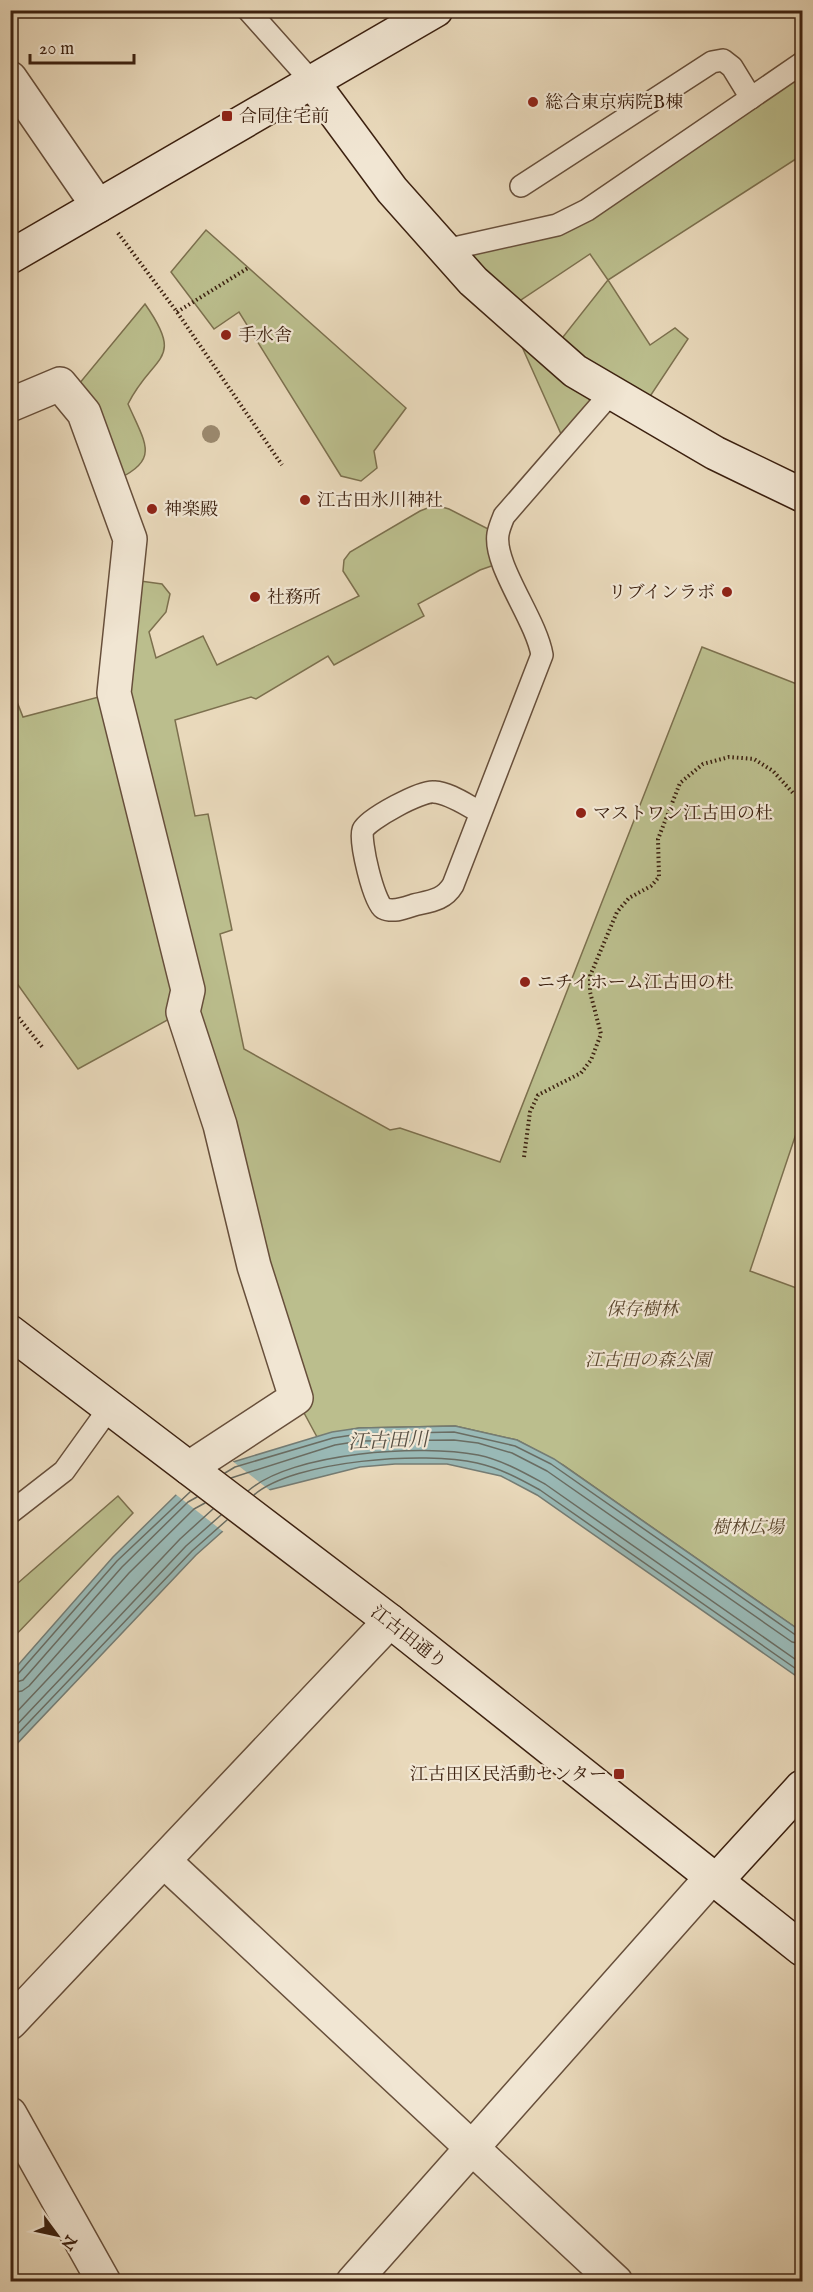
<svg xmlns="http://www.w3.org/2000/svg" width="813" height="2292" font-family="'IM FELL English','Noto Serif JP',serif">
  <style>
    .green { fill: #bbbe8d; stroke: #7c704e; stroke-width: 1.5; fill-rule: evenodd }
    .water { fill: #99b9b6; stroke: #747c74; stroke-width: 1.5 }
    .pier { fill: #e9d9bb }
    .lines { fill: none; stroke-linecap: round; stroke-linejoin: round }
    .shore { stroke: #6a6d63; stroke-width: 1.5 }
    .lane-casing { stroke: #674f3b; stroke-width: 24 }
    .street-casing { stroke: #674f3b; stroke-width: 36 }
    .secondary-casing { stroke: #3c2110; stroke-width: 36 }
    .path { stroke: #3c2110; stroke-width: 4; stroke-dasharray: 1.5 3; stroke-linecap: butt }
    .lane { stroke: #f1e6d3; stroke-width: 21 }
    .street { stroke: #f1e6d3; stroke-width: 33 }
    .secondary { stroke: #f1e6d3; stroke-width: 33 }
    .tree { fill: #9b896e }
    .poi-dot { fill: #8f2418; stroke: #f1e6d3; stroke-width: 2 }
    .labels { text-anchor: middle; stroke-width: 4.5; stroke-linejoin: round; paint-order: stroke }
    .poi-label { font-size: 18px; fill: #3c2110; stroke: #f1e6d3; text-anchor: start }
    .park-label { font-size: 18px; font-style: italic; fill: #5c482f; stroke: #f1e6d3 }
    .street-label { font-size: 18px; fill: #3c2110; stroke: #f1e6d3 }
    .water-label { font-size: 20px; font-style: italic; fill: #584f42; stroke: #f1e6d3 }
  </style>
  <rect width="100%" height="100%" fill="#e9d9bb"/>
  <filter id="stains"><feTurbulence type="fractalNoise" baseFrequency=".00333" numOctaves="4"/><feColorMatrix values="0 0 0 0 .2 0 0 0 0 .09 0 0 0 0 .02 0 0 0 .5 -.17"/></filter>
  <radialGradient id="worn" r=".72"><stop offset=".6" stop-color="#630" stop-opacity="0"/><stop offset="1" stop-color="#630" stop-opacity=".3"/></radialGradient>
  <g class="green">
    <path d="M802,63V155L608,280L650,345L675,328L688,339L641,410L611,393L566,445L506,311L445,250L552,225ZM590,254L608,280L552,351L506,310Z"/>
    <path d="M206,230L406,408L374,451L377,468L361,481L341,476L239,312L214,329L171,272Z"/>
    <path d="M145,304C186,362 153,354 128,404C147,447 161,460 110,483L69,396Z"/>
    <path d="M435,505L449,509L498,534L503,562L480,570L418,604L424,616L334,665L328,656L256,699L251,697L175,720L195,816L208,814L232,930L220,934L244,1049L390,1130L400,1128L500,1162L702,647L802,686V1116L750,1271L802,1290V1632L563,1465L517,1440L455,1426L359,1428L317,1437L296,1398L182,1012L78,1069L11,975L10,684L23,717L114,693L126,579L162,584L170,594L166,612L149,632L156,658L203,636L217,665L359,596L343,571L344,560L350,552L420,511Z"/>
    <path d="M118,1496L133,1513L11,1640V1589Z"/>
  </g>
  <path class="water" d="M455,1426L517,1440L554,1459L802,1632V1680L537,1495L501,1476L447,1464H395L360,1467L269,1490L196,1555L11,1750V1673L113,1557L180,1491L233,1462L332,1432L359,1428Z"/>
  <path class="pier" d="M231,1460L272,1492L225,1533L174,1493Z"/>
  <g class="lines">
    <g class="shore">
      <path d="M225,1473L235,1467L333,1438L359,1434L454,1432L515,1446L551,1464L797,1636L802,1637"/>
      <path d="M231,1478L335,1445L360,1441L454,1440L478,1443L512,1453L547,1471L792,1642L802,1644"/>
      <path d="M248,1491C292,1452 422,1444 478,1455C502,1460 523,1472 545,1484L802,1664"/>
      <path d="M254,1495C294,1460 426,1451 477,1463C500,1468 520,1479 540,1490L802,1673"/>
      <path d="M10,1677L18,1674L117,1561L190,1492"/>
      <path d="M10,1684L23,1680L122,1567L188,1502L197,1497"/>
      <path d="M10,1693L22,1691L29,1686L129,1573L194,1509L205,1503"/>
      <path d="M10,1719L180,1539L213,1509"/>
      <path d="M10,1732L186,1546L221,1515"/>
      <path d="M10,1742L192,1551L227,1520"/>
    </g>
    <g class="lane-casing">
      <g id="lane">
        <path d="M248,10L313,83"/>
        <path d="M521,186L712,62L723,60L732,67L751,98"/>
        <path d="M445,250L557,225L587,210L802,63"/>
        <path d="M480,812C466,805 450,793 434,792C422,790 368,819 363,830C359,841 374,902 383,908C393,913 405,908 414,905C431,901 444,900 453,885L542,655C536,619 493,565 498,534C499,528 502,521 504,516L611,393"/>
        <path d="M10,1513L64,1471L110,1407"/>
      </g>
    </g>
    <g class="street-casing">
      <g id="street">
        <path d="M10,78L98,206"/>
        <path d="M10,405L60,384L84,413L130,539L114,693L188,990L183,1012L220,1125L254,1266L296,1398L189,1468"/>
        <path d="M164,1861L616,2282"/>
        <path d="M10,2023L390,1621"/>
        <path d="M10,2114L104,2282"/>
        <path d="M353,2282L712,1877"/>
      </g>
    </g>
    <g class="secondary-casing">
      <g id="secondary">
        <path d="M313,83L392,190L473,281L575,371L715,453L802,495"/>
        <path d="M10,257L436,10"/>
        <path d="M10,1332L390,1621L802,1949"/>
        <path d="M716,1881L802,1787"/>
      </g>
    </g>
    <g class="path">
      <path d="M118,233L177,312L282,465"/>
      <path d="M177,312L248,268"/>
      <path d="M10,1007L43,1048"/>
      <path d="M524,1157L530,1112L538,1095L581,1073L591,1060L601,1034L590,992V976L617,912L629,898L651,886L659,877L658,839L680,783L703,764L729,757L754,759L773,771L793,793L802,796"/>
    </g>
    <use href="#lane" class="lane"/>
    <use href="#street" class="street"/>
    <use href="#secondary" class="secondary"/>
  </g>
  <circle class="tree" cx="211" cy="434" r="9"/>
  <g class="poi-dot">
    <circle cx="533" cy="102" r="6"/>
    <rect x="221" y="110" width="12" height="12" rx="3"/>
    <circle cx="226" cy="335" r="6"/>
    <circle cx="305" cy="500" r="6"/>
    <circle cx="152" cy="509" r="6"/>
    <circle cx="727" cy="592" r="6"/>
    <circle cx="255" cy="597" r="6"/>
    <circle cx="581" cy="813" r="6"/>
    <circle cx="525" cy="982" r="6"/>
    <rect x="613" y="1768" width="12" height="12" rx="3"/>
  </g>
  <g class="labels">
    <g class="poi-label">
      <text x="545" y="108">総合東京病院B棟</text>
      <text x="239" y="122">合同住宅前</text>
      <text x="238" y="341">手水舎</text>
      <text x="317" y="506">江古田氷川神社</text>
      <text x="164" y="515">神楽殿</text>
      <text x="715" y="598" text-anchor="end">リブインラボ</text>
      <text x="267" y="603">社務所</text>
      <text x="593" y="819">マストワン江古田の杜</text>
      <text x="537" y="988">ニチイホーム江古田の杜</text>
      <text x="607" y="1780" text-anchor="end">江古田区民活動センター</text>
    </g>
    <g class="park-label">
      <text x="642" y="1315">保存樹林</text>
      <text x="648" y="1366">江古田の森公園</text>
      <text x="748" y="1533">樹林広場</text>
    </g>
    <g class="street-label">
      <text transform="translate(409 1637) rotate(38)" y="6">江古田通り</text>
    </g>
    <g class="water-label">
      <text transform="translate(388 1440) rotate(-2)" y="7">江古田川</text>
    </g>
  </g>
  <rect width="813" height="2292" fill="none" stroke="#e9d9bb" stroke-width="36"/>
  <rect x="12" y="12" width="789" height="2268" fill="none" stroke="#3c2110" stroke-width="3"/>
  <rect x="18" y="18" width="777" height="2256" fill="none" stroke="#3c2110" stroke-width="1.5"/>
  <g transform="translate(57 2235) rotate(123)" stroke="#f1e6d3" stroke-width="4.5" paint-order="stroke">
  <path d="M0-4.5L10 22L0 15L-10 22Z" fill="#3c2110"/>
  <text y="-9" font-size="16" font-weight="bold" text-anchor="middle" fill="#3c2110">N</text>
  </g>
  <path d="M30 54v9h104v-9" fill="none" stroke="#3c2110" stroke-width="3"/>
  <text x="39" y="54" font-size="18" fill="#3c2110" stroke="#f1e6d3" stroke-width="4.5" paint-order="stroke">20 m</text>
  <rect width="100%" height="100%" filter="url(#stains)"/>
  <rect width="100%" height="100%" fill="url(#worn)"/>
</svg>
